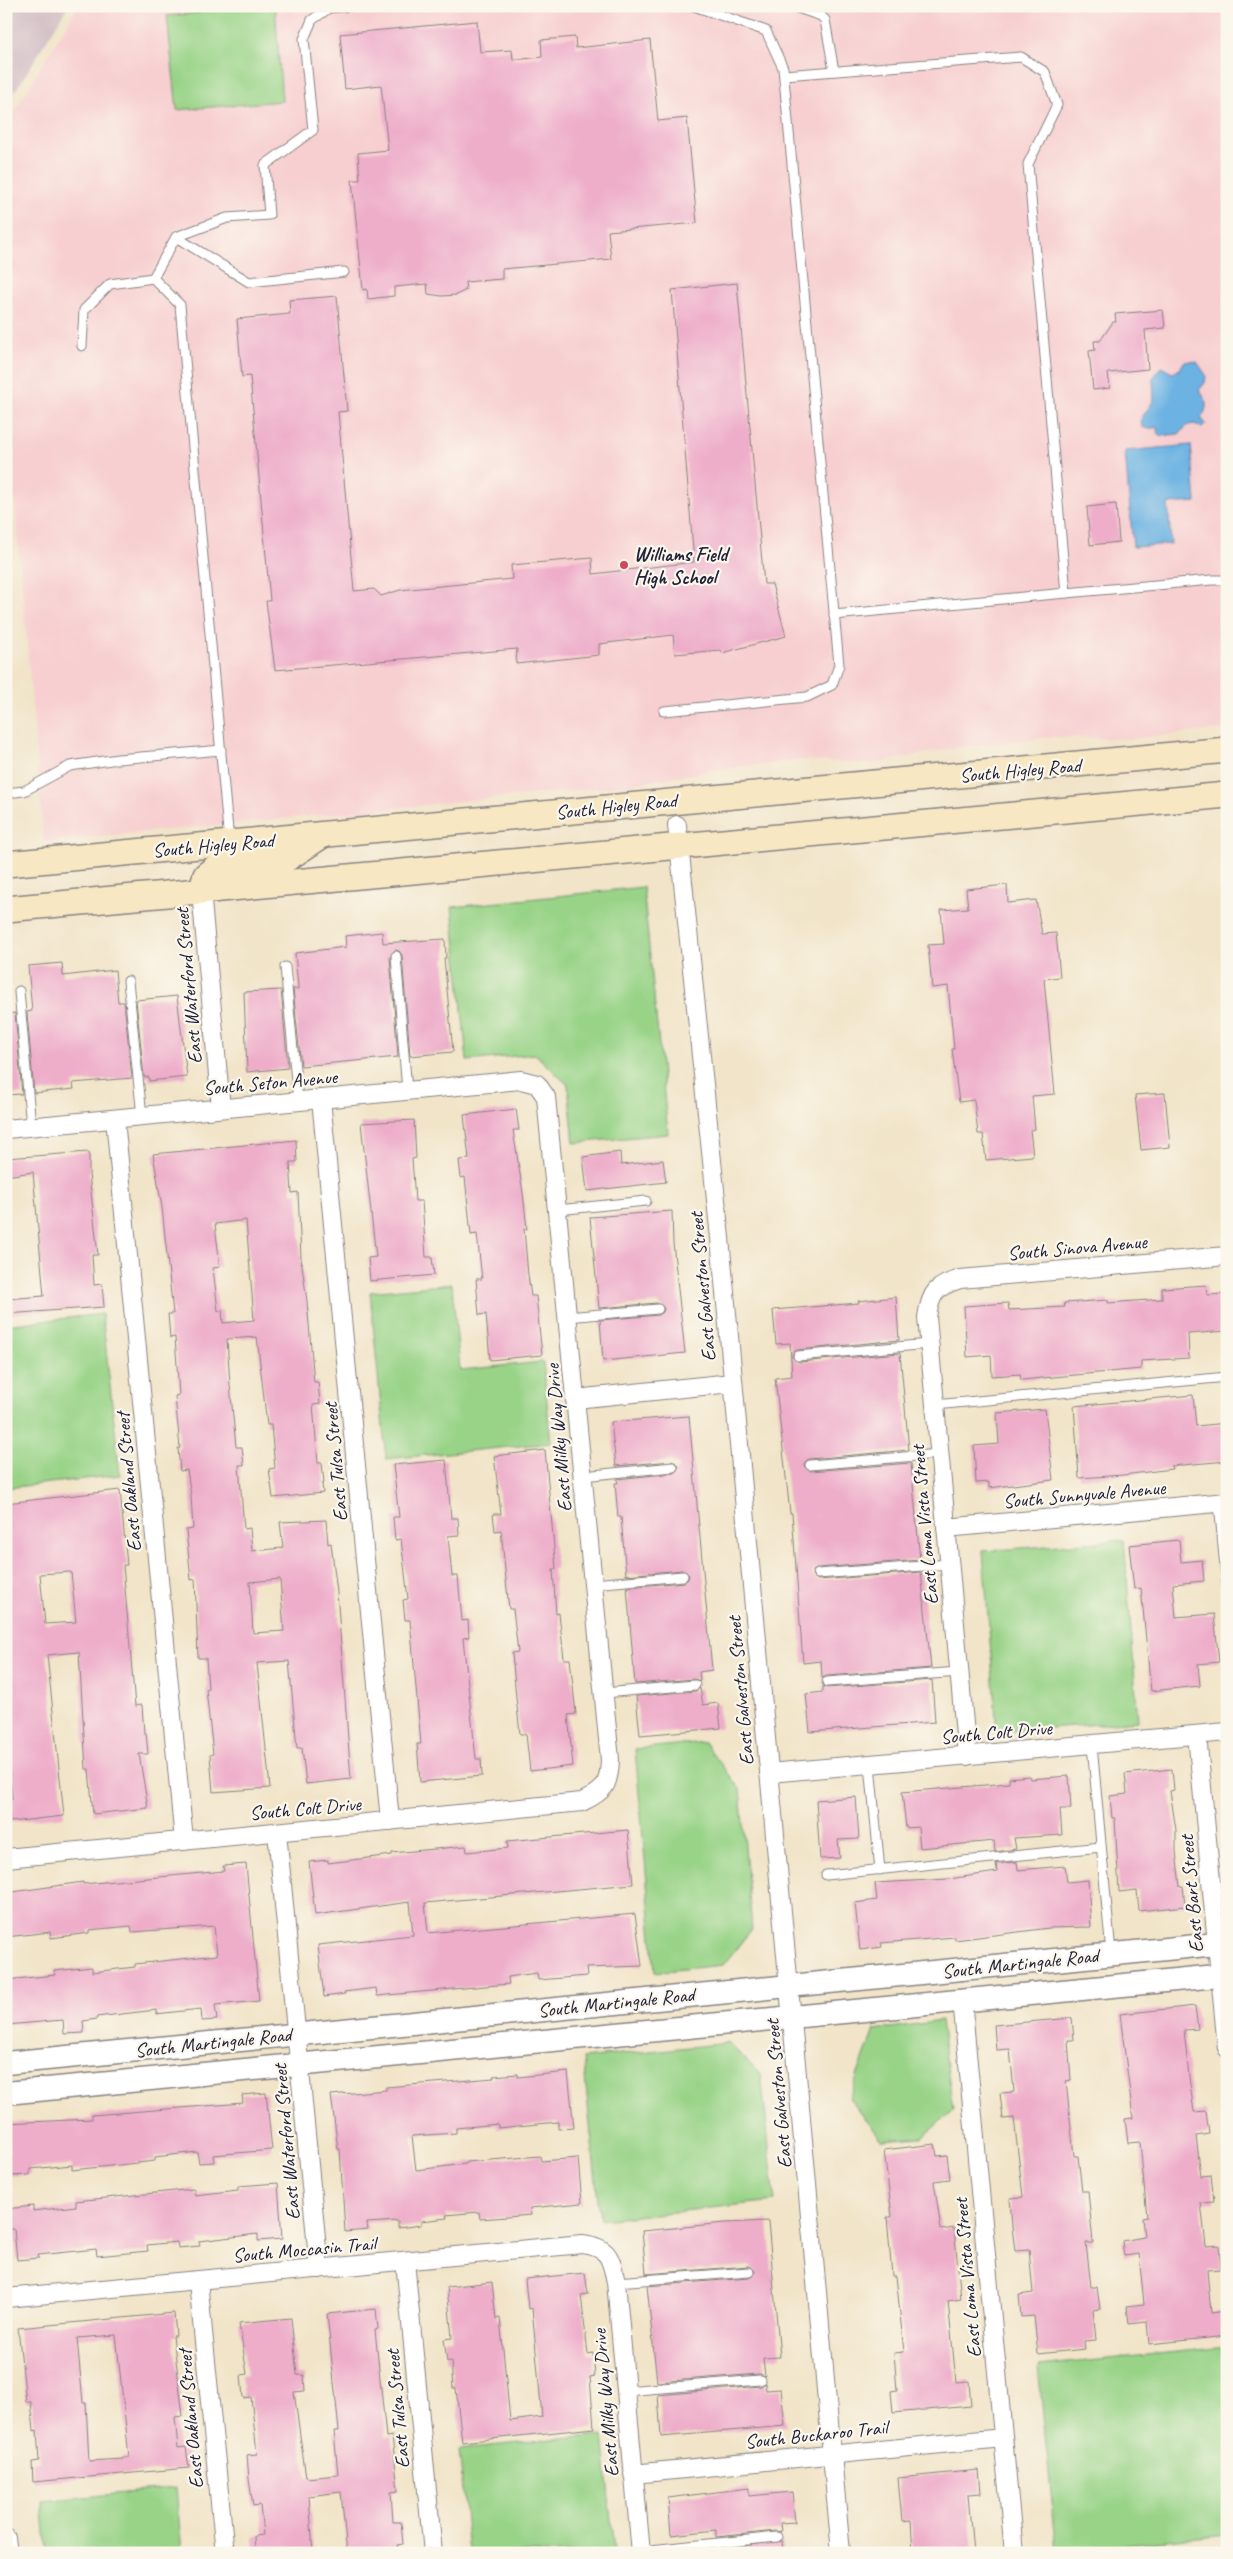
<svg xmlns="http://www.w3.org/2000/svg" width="1233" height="2559" font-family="Caveat,sans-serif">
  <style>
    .built { fill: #f7cfd0 }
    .industrial { fill: #d2bdc5 }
    .green { fill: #98d387; stroke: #5d7a61 }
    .water { fill: #6cb2e3; stroke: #476a8f }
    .building { fill: #eeaeca; fill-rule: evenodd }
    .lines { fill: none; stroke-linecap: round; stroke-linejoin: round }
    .service-casing { stroke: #8a8382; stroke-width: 11 }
    .minor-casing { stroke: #8a8382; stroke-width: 20 }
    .tertiary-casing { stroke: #8a8382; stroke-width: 25 }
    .secondary-casing { stroke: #8a8382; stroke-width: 28 }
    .service { stroke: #fff; stroke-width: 9 }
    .minor { stroke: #fff; stroke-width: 18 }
    .tertiary { stroke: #fff; stroke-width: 22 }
    .secondary { stroke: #f7e8c3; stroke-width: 25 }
    .poi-dot { fill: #d1495b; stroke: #fbf7ec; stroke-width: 2 }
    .labels { text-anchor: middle; stroke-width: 4.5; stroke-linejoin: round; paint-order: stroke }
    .poi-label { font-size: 20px; font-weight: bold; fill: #22223b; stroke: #fbf7ec; text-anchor: start }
    .street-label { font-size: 20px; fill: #22223b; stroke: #fbf7ec }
  </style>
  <rect width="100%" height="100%" fill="#fbf7ec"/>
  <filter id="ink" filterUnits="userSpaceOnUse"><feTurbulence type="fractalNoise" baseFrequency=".02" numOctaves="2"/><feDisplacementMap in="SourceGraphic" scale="10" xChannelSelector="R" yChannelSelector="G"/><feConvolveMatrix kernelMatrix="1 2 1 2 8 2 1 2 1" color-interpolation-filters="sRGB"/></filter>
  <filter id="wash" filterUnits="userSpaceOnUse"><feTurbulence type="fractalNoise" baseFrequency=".0096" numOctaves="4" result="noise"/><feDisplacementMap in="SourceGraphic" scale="20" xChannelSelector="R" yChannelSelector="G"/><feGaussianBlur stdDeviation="1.12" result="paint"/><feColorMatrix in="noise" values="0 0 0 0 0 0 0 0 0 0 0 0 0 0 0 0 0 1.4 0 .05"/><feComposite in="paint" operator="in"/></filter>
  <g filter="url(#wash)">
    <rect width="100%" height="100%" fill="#f1e4c8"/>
    <path class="built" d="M78,6H1223L1227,48V729L1129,739L1053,737L959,747L872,764L803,760L714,770L630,785L44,842L6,401V125Z"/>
    <path class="industrial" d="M6,6H68L6,106Z"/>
    <g class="green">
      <path d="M199,6H275L282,101L177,110L167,16L199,13Z"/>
      <path d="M643,887L668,1134L574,1143L568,1085L535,1054L467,1061L452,907Z"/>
      <path d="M452,1284L460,1370L543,1362L551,1443L386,1459L370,1292Z"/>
      <path d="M102,1314L120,1475L6,1488V1325Z"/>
      <path d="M1124,1540L1138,1721L997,1732L983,1551Z"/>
      <path d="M704,1742L740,1789L752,1929L723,1965L655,1972L635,1749Z"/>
      <path d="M941,2021L953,2110L923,2137L882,2140L849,2098L874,2030Z"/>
      <path d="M728,2043L761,2074L775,2201L600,2220L583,2058Z"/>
      <path d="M1227,2347V2534L1057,2551L1038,2366Z"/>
      <path d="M603,2435L614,2553H469L459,2449Z"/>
      <path d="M176,2488L182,2553H47L42,2501Z"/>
    </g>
    <g class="water">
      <path d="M1190,361L1197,362L1206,375L1205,383L1199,390C1207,400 1209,407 1201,418L1206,424L1202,428L1195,424L1188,425L1179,434L1159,436L1157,427L1149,429L1142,427L1141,419L1154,400L1153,378L1161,367L1173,373L1180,369L1184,362Z"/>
      <path d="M1191,445L1196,502L1168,504L1171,544L1133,547L1125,451Z"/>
    </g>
    <g id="blocks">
      <g class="building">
        <path d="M477,21L480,52L512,50L513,60L542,57L541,40L575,37L576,48L650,40L658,121L687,118L697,223L608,231L611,259L502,269V279L465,282L466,290L456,295L442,296L428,294L427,284L394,287V296L368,299L367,289L363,290L352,180H360L358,153L388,150L381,85L345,89L340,34Z"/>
        <path d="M737,283L764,584H772L786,636L722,653L721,650L675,654L673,635L599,644V655L516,664L517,649L275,670L266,601H270L250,376L242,377L237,319L290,314L289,300L337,296L347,411L338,412L354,591L374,589L381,596L400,590L512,579L511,565L592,558L593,574L694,562L672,290Z"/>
        <path d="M1163,310L1165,328L1145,330L1148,369L1108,373L1110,388L1093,390L1089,351L1095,350L1094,341H1100L1113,322H1116L1115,314Z"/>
        <path d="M1116,504L1119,542L1090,545L1087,507Z"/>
        <path d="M1007,885L1008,903L1036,900L1042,934L1056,933L1060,977L1044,979L1055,1094L1032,1096L1035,1129L1030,1130L1033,1156L986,1160L983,1134H978L974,1100L959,1102L952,1049H954L948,986L932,988L928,945L944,944L941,910L968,908L966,889Z"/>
        <path d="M382,932L383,943L445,939L446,958H444L453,1052L410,1056L402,955L399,951L395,950L390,957L398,1057L301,1066L293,989H298V986L295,953L346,947L345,936Z"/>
        <path d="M62,963L63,976L115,970L118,1002H124L132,1078L73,1083L74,1089L34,1093L27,1012L32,1011L28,966Z"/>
        <path d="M281,990L288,1068L247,1072L244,992Z"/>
        <path d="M177,996L187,1077L149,1081V1077H144L136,1000Z"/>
        <path d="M15,1013L22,1094L6,1095V1014Z"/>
        <path d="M1165,1093L1170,1147L1141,1150L1135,1095Z"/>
        <path d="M516,1109L519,1130H513L523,1193L527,1229H524L528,1275L531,1296H536L542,1355L490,1360L486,1314L479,1315L476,1279H482L477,1234L471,1235L465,1177L461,1178L459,1160L469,1159L464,1115Z"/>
        <path d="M414,1120L416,1158L412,1159L415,1201H422L426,1257H432L434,1275L370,1281L368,1258L376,1257L361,1123Z"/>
        <path d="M296,1140L297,1162H290L292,1193L298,1192L301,1258L307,1301L314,1382H318L320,1404L313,1405L318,1463H322L324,1483L322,1484L323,1493L273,1498L269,1469L275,1468L271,1425H267L257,1337L227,1339L230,1385L236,1447H242L244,1465H239L244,1529L250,1528L252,1551L283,1548L280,1522L326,1520L328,1544L331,1543L337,1592L351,1779L306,1784L302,1748H297L289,1661L257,1663L270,1788L213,1792L210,1755L213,1754L206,1689L208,1688L206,1658H198L195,1579L191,1580L186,1530L193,1529L191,1496L187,1470L180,1471L178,1448H180L175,1396L179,1395L175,1337L170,1338L168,1314H173L162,1207L153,1154ZM246,1220L254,1320L223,1323L222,1310L218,1311L213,1268L220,1267L215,1224ZM280,1579L284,1631L253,1633L250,1582Z"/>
        <path d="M89,1152V1174L98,1255H92L94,1285L102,1284L104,1307L6,1314V1299L44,1296L33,1172L6,1176V1158Z"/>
        <path d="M620,1152L621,1165L663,1160L666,1182L587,1191L583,1157Z"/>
        <path d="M672,1211L673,1243L685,1353L603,1361L600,1320L659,1315L663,1312L664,1308L657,1303L599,1308L590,1217Z"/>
        <path d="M1206,1285L1207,1295L1227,1294V1331L1188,1334L1189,1358L1141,1361V1369L1021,1380L1020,1374L992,1376L991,1355L967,1357L964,1306L1008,1303L1009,1310L1065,1307L1064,1303L1108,1300V1303L1162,1299V1288Z"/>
        <path d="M896,1297L899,1340L797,1350L793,1353L792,1357L799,1362L900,1353L909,1450L809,1459L805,1462L804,1466L811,1471L911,1463L920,1560L818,1568L813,1571L812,1575L818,1580L921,1572L931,1668L827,1676L822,1678L821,1661L803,1663L792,1513H790L775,1378L792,1376L790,1343L776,1344L773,1310L859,1303L858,1301Z"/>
        <path d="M1193,1395L1196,1426L1227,1423V1461L1171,1466L1172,1469L1123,1475L1079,1478L1074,1406Z"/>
        <path d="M1045,1409L1053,1480L989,1488V1482L976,1483L974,1446L999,1444L997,1413Z"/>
        <path d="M689,1416L712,1670L699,1672L700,1681L694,1679L635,1684L627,1587L684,1582L688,1579L689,1575L682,1570L626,1575L621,1517H618L615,1483H618L617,1479L674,1473L679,1466L672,1461L616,1466L611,1422Z"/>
        <path d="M545,1450L556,1569H553L556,1614L559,1613L564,1659H570L576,1714L568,1715L573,1766L530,1771L526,1734H520L516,1697L512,1653L518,1652L513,1609H509L501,1530L495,1531L493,1514H501L494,1456Z"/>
        <path d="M446,1460L451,1518H458L459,1535L448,1536L452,1576H458L462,1621L468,1620L469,1637L463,1638L476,1759H481L482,1776L420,1782L417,1744H421L410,1620H405L403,1600L408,1599L401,1539L395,1540L393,1517H399L393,1465Z"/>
        <path d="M120,1490L127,1565H123L135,1706L142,1705L144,1733H146L148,1754H139L148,1808L93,1814L89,1769H86L79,1652L47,1655L64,1816L10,1822L7,1799H12L9,1768H6V1503ZM71,1572L76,1622L45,1624L40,1574Z"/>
        <path d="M1179,1540L1181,1562L1202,1560L1204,1581L1173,1584L1176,1617L1214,1614L1219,1662L1198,1664L1200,1686L1151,1691L1141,1588L1134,1589L1129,1545Z"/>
        <path d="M932,1680L935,1722L810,1732L806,1694L823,1692V1686L827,1688Z"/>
        <path d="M700,1688L703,1705L718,1703L721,1728L640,1735L636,1696L696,1691Z"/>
        <path d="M1172,1769L1174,1790L1170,1791L1176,1830V1851L1180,1886H1183L1185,1906L1139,1911L1137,1890L1119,1892L1115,1818H1112L1110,1796L1127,1794L1125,1774Z"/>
        <path d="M1029,1776L1030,1779L1069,1776L1071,1809H1060L1062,1835L1014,1838L1016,1849L995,1852L994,1841L920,1848L918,1827L906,1828L902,1792L1009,1783V1778Z"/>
        <path d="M856,1797L859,1839L838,1840L840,1858L820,1859L816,1800Z"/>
        <path d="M628,1830L633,1884L425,1903L428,1933L635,1914L642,1966L586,1968L587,1976L538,1980L537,1973L508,1977L509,1984L486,1986L377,1996L376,1988L344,1992L345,1994L324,1997L318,1945L413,1935L410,1902L315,1915L309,1862L328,1860V1863L392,1855V1853L466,1846L467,1852L508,1848L507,1841Z"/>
        <path d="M1017,1862L1018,1870L1065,1866L1067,1882L1088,1880L1091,1927L1049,1928L955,1940V1937L881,1943L882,1947L860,1950L855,1903L877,1900L875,1883L949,1879L997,1872L996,1864Z"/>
        <path d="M246,1864L259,2001L215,2005L217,2020L202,2021L201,2009L156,2014V2010L96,2017L97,2019L83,2021L84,2033L64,2034L63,2020L6,2025V1980L55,1975L54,1971L92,1967V1972L135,1967V1964L217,1955L214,1926L132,1932L131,1926L89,1930V1933L51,1938L50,1932L6,1937V1893L83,1882V1884L224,1871L223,1866Z"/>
        <path d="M1195,2006L1198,2029L1184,2030L1189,2077L1194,2112L1206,2111L1209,2134L1196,2136L1201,2176L1211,2175L1214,2202L1201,2203L1206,2246L1219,2245L1221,2269L1207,2270L1211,2313L1224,2311L1227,2336L1149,2344L1147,2322L1129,2324L1127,2306L1144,2304L1139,2254L1124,2256L1122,2241L1144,2237L1142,2218L1147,2217L1140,2142L1128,2143L1125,2119L1133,2118L1120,2014Z"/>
        <path d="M1072,2018L1074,2040H1068L1071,2080L1066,2081L1074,2156H1078L1082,2191H1088L1093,2243H1086L1091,2287H1097L1100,2309L1093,2310L1096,2340L1084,2341L1085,2349L1038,2354L1034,2316L1021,2317L1019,2295L1033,2293L1029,2250L1015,2251L1012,2227L1010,2198L1023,2197L1014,2118L1003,2119L1000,2093L1014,2092L1010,2049L996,2050L994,2025Z"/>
        <path d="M568,2072L574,2128L558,2129V2122L498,2128V2124L456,2128V2133L412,2136L416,2170L466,2164V2162L540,2156L541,2161L578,2158L582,2203L530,2208L531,2215L507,2217L480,2219L479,2212L446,2215L447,2218L421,2221V2225L398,2228V2221L367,2223L368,2230L345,2232L340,2149H338L331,2095L386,2090V2087L494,2078L493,2076L518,2074V2077Z"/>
        <path d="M266,2093L272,2150L213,2155L214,2162L199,2163L197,2152L155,2157V2161L110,2166L72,2170V2165L30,2169V2175L6,2176V2154H9L6,2123L92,2119V2115L243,2103L242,2095Z"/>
        <path d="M935,2144L937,2156L947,2155L950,2179L934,2181L941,2230L954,2228L961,2299L948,2301L956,2382L969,2381L971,2406L893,2413L891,2391L897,2390L894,2353L904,2352L896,2276H892L887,2217H892L884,2150Z"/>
        <path d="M278,2183L282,2239L258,2241V2234L199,2241L200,2246L178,2248L177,2242L147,2245L148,2251L97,2256L96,2249L38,2255L39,2258L17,2260L14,2229L6,2230V2209L33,2206V2211L76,2206V2201L194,2189L195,2195L238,2190V2186Z"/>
        <path d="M768,2221L780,2357L763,2358L765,2376L759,2374L657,2382L647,2286L749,2278L754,2275L755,2271L749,2266L646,2274L642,2231L725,2223Z"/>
        <path d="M585,2273L588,2294L581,2295L588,2354L593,2353L595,2376L590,2377L594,2428L462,2442L456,2388H453L451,2361L447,2362L444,2339L452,2338L447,2287L492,2282L496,2319L500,2318L510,2421L542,2417L532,2308L528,2309L525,2279Z"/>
        <path d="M376,2309L378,2329L375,2330L386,2437L392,2436L396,2471L398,2491L391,2492L393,2522H401L403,2544L398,2545L399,2553H347L341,2492L309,2496L313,2553H255L254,2536L263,2535L260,2505L253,2506L249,2479L247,2455L257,2454L251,2397L243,2398L241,2375L247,2374L239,2323L291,2318L297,2375H304L305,2391L294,2392L306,2478L338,2475L334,2431H339L327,2314Z"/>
        <path d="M174,2313L176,2336H173L183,2416L175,2417L178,2448L186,2447L189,2468L33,2482L32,2462L39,2461L37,2430L34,2431L31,2402H26L18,2328ZM116,2335L129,2457H123V2459L89,2461L86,2403H83L77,2338Z"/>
        <path d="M765,2383L766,2390L781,2389L785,2426L661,2437L658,2395L761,2386Z"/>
        <path d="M979,2470L981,2493L968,2494L973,2553H913L911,2520L902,2521L898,2478Z"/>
        <path d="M749,2488V2496L792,2492L795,2522L780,2523L781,2532L776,2531L716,2537V2530L671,2535L668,2498Z"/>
        <path d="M782,2541L783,2553H718V2549Z"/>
      </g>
    </g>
  </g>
  <g filter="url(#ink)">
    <use href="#blocks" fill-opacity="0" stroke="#8a8382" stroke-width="1"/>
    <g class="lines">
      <g class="service-casing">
        <g id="service">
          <path d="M792,6L821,16L825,20L834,71"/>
          <path d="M784,75L1021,57L1045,72L1057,105L1028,164L1066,593L834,615"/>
          <path d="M176,237L249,282L344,272"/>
          <path d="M153,278L180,305L229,842"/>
          <path d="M153,278L176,237L227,218L269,215L265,165L313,130L304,39L312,20L329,8L353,6"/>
          <path d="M82,346L84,310L110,284L153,278"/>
          <path d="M1066,593L1212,580H1227"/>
          <path d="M664,711L807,697L832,685L839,665L783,68L766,31L694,6"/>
          <path d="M6,793L24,791L70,766L118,759L221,750"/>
          <path d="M396,956L407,1091"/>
          <path d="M285,967L298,1101"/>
          <path d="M128,981L142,1116"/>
          <path d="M19,991L31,1127"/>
          <path d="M557,1210L646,1201"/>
          <path d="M567,1317L658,1309"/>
          <path d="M798,1356L929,1344"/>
          <path d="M935,1405L1227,1377"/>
          <path d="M810,1465L939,1454"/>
          <path d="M583,1476L673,1467"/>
          <path d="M1219,1503L1227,1589"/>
          <path d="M818,1574L949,1564"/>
          <path d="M593,1584L683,1576"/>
          <path d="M827,1682L959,1672"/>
          <path d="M604,1693L695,1685"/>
          <path d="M1092,1745L1111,1953"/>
          <path d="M870,1765L880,1870"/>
          <path d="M826,1875L1101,1847"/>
          <path d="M616,2282L749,2272"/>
          <path d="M625,2391L760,2380"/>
          <path d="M640,2551L777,2537"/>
        </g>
      </g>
      <g class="minor-casing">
        <g id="minor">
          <path d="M677,825L720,1238L841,2553"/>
          <path d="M201,891L221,1108"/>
          <path d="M321,1099L390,1821"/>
          <path d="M115,1119L184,1841"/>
          <path d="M6,1129L521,1080L537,1084L546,1097L610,1760C609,1785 605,1791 582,1802L6,1858"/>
          <path d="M575,1399L732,1383"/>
          <path d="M946,1528L1227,1502"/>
          <path d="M1197,1735L1227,2048"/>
          <path d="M967,1756L927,1317C931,1291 936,1287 960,1279L1227,1256"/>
          <path d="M769,1773L1227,1732"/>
          <path d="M277,1832L319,2269"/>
          <path d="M962,1999L1014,2553"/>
          <path d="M405,2261L433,2553"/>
          <path d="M198,2281L225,2553"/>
          <path d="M6,2298L582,2244C609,2247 611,2258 616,2282L641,2553"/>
          <path d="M633,2474L1003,2438"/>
          <path d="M6,2538L8,2553"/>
        </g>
      </g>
      <g class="tertiary-casing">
        <g id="tertiary">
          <path d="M6,2063L1227,1943"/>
          <path d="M6,2093L1227,1975"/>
        </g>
      </g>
      <g class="secondary-casing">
        <g id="secondary">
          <path d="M6,864L1227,750"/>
          <path d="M201,891L206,875L215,868L286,859L321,836"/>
          <path d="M6,909L1227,795"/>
        </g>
      </g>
      <use href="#service" class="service"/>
      <use href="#minor" class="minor"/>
      <use href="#tertiary" class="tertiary"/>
      <use href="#secondary" class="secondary"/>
    </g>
  </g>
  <circle class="poi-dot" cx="624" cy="565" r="5"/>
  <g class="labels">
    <g class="poi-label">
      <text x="634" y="561">Williams Field<tspan x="634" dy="23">High School</tspan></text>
    </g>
    <g class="street-label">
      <text transform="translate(1020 770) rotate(-5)" y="7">South Higley Road</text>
      <text transform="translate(616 806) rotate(-6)" y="7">South Higley Road</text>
      <text transform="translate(213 845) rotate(-5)" y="7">South Higley Road</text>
      <text transform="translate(188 986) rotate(-95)" y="7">East Waterford Street</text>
      <text transform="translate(270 1082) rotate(-5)" y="7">South Seton Avenue</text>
      <text transform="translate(1077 1247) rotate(-5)" y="7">South Sinova Avenue</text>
      <text transform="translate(702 1287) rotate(-95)" y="7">East Galveston Street</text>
      <text transform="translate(558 1438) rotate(-95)" y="7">East Milky Way Drive</text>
      <text transform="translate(335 1462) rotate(-95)" y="7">East Tulsa Street</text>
      <text transform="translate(128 1482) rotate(-95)" y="7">East Oakland Street</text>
      <text transform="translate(1084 1494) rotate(-5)" y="7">South Sunnyvale Avenue</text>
      <text transform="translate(924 1525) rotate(-95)" y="7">East Loma Vista Street</text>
      <text transform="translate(740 1691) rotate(-95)" y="7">East Galveston Street</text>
      <text transform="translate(996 1732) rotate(-5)" y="7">South Colt Drive</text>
      <text transform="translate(305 1808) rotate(-5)" y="7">South Colt Drive</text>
      <text transform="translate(1191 1894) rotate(-95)" y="7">East Bart Street</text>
      <text transform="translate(1020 1963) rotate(-6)" y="7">South Martingale Road</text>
      <text transform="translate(616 2002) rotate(-6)" y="7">South Martingale Road</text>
      <text transform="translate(213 2042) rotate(-6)" y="7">South Martingale Road</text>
      <text transform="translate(778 2094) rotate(-95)" y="7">East Galveston Street</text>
      <text transform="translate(286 2142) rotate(-95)" y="7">East Waterford Street</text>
      <text transform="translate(304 2249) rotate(-5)" y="7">South Moccasin Trail</text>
      <text transform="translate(967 2278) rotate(-95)" y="7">East Loma Vista Street</text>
      <text transform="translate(605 2403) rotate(-95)" y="7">East Milky Way Drive</text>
      <text transform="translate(397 2409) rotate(-95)" y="7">East Tulsa Street</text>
      <text transform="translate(190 2419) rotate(-95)" y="7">East Oakland Street</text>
      <text transform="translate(816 2434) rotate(-6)" y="7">South Buckaroo Trail</text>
    </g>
  </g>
  <rect width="1233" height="2559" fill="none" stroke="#fbf7ec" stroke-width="25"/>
</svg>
